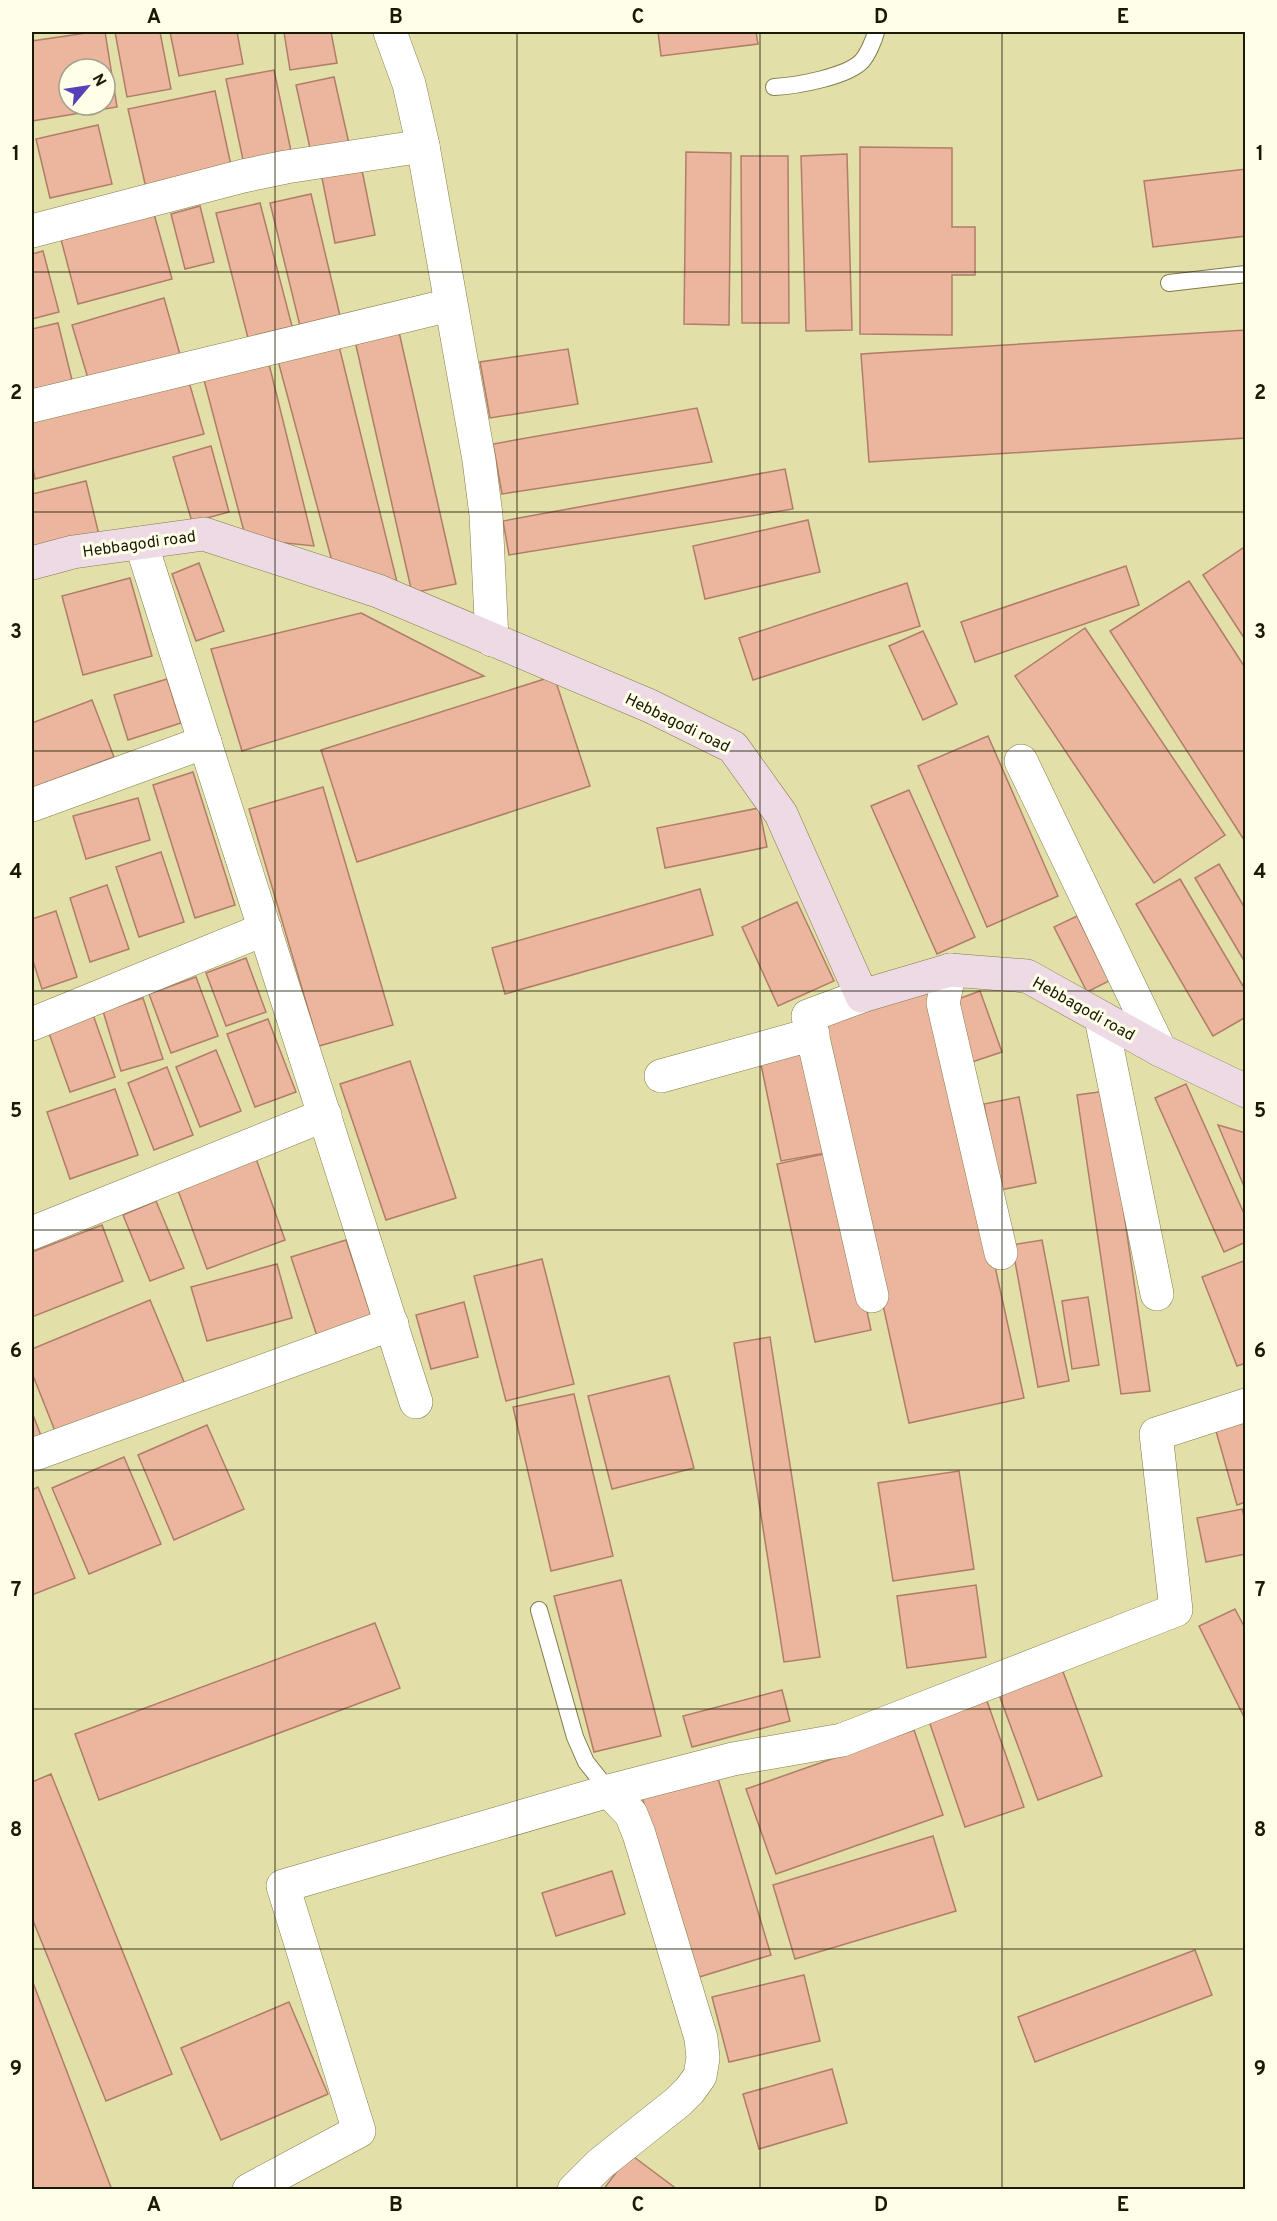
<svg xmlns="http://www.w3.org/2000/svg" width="1277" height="2221" font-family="Overpass,sans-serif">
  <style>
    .building { fill: #ebb59e; stroke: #b07e68; stroke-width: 1.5; fill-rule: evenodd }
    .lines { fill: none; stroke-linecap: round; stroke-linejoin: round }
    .lane-casing { stroke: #807d4a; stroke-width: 18 }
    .street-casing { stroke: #807d4a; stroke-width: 34 }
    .secondary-casing { stroke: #807d4a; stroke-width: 34 }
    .lane { stroke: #fff; stroke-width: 16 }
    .street { stroke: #fff; stroke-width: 33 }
    .secondary { stroke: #eddae5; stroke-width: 33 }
    .grid { fill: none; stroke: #1a1904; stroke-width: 1.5; stroke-opacity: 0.55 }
    .labels { text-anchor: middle; stroke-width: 6; stroke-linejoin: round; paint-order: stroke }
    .street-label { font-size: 16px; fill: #1a1904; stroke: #fffee8 }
    .neatline { fill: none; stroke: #1a1904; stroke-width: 2 }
    .grid-label { font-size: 20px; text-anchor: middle; font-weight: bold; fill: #1a1904 }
  </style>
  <rect width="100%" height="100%" fill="#e2dfa8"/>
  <g class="building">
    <path d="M93,32H105L117,107L32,121V41ZM69,69H105V105H69Z"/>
    <path d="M115,32H160L171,89L127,97Z"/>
    <path d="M170,32H237L243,64L179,76Z"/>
    <path d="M284,32H331L337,63L290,70Z"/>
    <path d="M658,32H756L758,44L661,56Z"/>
    <path d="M274,70L291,151L243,160L226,79Z"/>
    <path d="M334,77L350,148L312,157L296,85Z"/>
    <path d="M215,91L232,170L146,188L128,109Z"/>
    <path d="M98,125L112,184L50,198L36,139Z"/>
    <path d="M860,147L952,148V227H975V275H952V335L860,334Z"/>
    <path d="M686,152L731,153L729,325L684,324Z"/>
    <path d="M847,154L852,330L806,331L801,156Z"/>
    <path d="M741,156H788L789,323H742Z"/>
    <path d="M360,160L375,235L335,243L320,168Z"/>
    <path d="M1246,169V236L1153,247L1144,181Z"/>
    <path d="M311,194L341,320L301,330L270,203Z"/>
    <path d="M151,203L172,279L78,304L58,228Z"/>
    <path d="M260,203L293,330L249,342L216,213Z"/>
    <path d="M200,206L214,262L185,269L171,214Z"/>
    <path d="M43,251L59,312L32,319V254Z"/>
    <path d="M164,298L181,358L90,385L72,325Z"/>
    <path d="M58,323L72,380L32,390V329Z"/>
    <path d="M397,323L456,584L412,593L353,332Z"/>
    <path d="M1246,330V438L869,462L861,354Z"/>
    <path d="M338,342L397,582L333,565L277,357Z"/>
    <path d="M568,349L578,404L490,418L480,362Z"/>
    <path d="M269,364L314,546L246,539L204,380Z"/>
    <path d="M187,375L204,434L35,479L32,463V413Z"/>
    <path d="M697,408L712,462L502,494L493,444Z"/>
    <path d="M211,446L229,512L192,522L173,457Z"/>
    <path d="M785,469L793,509L509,555L503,521Z"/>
    <path d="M86,481L100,539L32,555V494Z"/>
    <path d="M808,520L820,572L705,599L693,546Z"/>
    <path d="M1246,546V641L1203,575Z"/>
    <path d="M199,563L224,631L196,641L172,574Z"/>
    <path d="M1126,566L1139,605L975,662L961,622Z"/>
    <path d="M130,578L152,656L83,675L62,596Z"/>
    <path d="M1189,581L1246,669V843L1110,631Z"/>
    <path d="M907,583L920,626L753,680L739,638Z"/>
    <path d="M361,613L484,676L242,751L211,649Z"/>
    <path d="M1085,628L1225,835L1154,883L1015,676Z"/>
    <path d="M923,631L957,704L923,720L889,646Z"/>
    <path d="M554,676L590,786L357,862L321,750Z"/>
    <path d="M167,679L181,723L128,740L114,695Z"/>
    <path d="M92,700L114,757L32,788V723Z"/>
    <path d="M988,736L1058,896L987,927L918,766Z"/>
    <path d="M193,772L235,905L195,918L153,785Z"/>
    <path d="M323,787L393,1025L319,1046L249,809Z"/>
    <path d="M909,790L975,937L937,954L871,806Z"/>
    <path d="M138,798L150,840L86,859L73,816Z"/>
    <path d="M759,808L767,847L665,868L657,828Z"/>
    <path d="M161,852L184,922L139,937L116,867Z"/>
    <path d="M1219,864L1246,910V964L1195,878Z"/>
    <path d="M1180,879L1246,991V1017L1213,1036L1136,904Z"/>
    <path d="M107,885L129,949L90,962L70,898Z"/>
    <path d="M700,889L713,935L505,994L492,948Z"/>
    <path d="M797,902L834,981L778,1006L742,927Z"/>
    <path d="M56,911L77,977L42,989L32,958V919Z"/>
    <path d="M1077,916L1109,981L1087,992L1054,927Z"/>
    <path d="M246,958L266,1012L226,1026L206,973Z"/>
    <path d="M196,977L218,1036L171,1053L149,994Z"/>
    <path d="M934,990L1024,1398L909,1423L819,1015Z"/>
    <path d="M980,991L1002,1052L972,1062L950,1002Z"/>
    <path d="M143,998L163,1059L121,1071L103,1011Z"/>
    <path d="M91,1009L115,1077L70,1092L46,1025Z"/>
    <path d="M268,1019L296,1092L255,1107L227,1034Z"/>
    <path d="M811,1045L831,1152L781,1161L759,1055Z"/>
    <path d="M216,1050L241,1111L200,1127L176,1067Z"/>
    <path d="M410,1061L456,1198L386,1220L340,1084Z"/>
    <path d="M167,1067L193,1135L154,1150L128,1083Z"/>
    <path d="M1186,1084L1246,1218V1242L1224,1252L1155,1098Z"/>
    <path d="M115,1089L138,1155L70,1179L47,1112Z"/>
    <path d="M1106,1091L1150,1391L1121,1394L1077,1095Z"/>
    <path d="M1019,1097L1036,1183L1000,1190L984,1104Z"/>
    <path d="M1218,1125L1246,1133V1191Z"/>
    <path d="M833,1152L871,1330L815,1342L777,1164Z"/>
    <path d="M254,1153L285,1240L207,1269L175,1182Z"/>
    <path d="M156,1201L184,1268L150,1281L123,1215Z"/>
    <path d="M102,1225L123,1281L32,1317V1252Z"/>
    <path d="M346,1240L373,1321L318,1339L291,1257Z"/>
    <path d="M1042,1240L1069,1381L1038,1387L1012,1245Z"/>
    <path d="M542,1259L574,1384L506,1401L474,1276Z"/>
    <path d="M1246,1260V1363L1237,1366L1202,1277Z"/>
    <path d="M277,1264L292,1318L207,1341L191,1287Z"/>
    <path d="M1088,1297L1099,1365L1072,1369L1062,1301Z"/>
    <path d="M150,1300L187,1389L59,1441L32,1373V1349Z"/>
    <path d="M464,1302L478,1357L431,1369L416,1315Z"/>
    <path d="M770,1337L820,1657L784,1662L734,1343Z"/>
    <path d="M669,1376L694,1468L612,1489L588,1396Z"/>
    <path d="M574,1394L613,1556L551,1571L513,1407Z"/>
    <path d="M32,1412L43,1441L32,1446Z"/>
    <path d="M1246,1415V1502L1237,1505L1214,1424Z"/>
    <path d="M207,1425L244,1509L174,1540L138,1455Z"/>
    <path d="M124,1457L161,1544L89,1574L52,1488Z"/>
    <path d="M959,1471L974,1569L893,1581L878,1483Z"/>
    <path d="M38,1487L75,1578L32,1595V1490Z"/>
    <path d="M1242,1509L1246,1523V1554L1206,1562L1197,1518Z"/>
    <path d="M621,1580L661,1736L594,1752L554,1596Z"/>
    <path d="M976,1585L986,1657L907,1668L897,1596Z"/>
    <path d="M1235,1609L1246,1630V1721L1199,1626Z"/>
    <path d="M375,1623L400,1688L99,1800L75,1734Z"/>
    <path d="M1062,1669L1102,1776L1038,1800L998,1692Z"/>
    <path d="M782,1690L790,1721L692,1747L683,1716Z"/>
    <path d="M987,1701L1024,1807L965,1827L929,1721Z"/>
    <path d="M914,1730L943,1815L776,1874L746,1789Z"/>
    <path d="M51,1774L172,2074L106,2101L32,1918V1782Z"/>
    <path d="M717,1775L771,1955L696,1978L642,1797Z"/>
    <path d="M933,1836L956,1911L795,1959L773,1885Z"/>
    <path d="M612,1871L625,1914L556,1936L542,1893Z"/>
    <path d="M1195,1950L1212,1995L1035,2062L1018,2017Z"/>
    <path d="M804,1975L820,2041L729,2062L712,1997Z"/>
    <path d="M32,1980L112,2190H32Z"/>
    <path d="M289,2002L328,2094L221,2140L181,2048Z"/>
    <path d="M832,2069L847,2123L759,2149L743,2094Z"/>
    <path d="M630,2154L678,2190H603Z"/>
  </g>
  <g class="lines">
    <g class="lane-casing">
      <g id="lane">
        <path d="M774,87C795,86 847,77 862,61C868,54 874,40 876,32"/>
        <path d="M1169,283L1246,274"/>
        <path d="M539,1610L575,1737L586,1762L609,1791"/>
      </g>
    </g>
    <g class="street-casing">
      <g id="street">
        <path d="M390,32L409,84L423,146L479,460L486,515L492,640"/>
        <path d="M32,231L243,176L286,167L423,146"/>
        <path d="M32,406L450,305"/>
        <path d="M141,543L416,1402"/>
        <path d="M1021,761L1160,1050"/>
        <path d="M32,805L205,742"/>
        <path d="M950,970L943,1003L1001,1253"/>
        <path d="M862,996L808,1016L872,1296"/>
        <path d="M1101,1018L1157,1294"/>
        <path d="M32,1024L265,929"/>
        <path d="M661,1076L813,1034"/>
        <path d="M32,1233L325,1115"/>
        <path d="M32,1455L392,1324"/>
        <path d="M249,2190L359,2131L283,1886L609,1791L733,1759L842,1740L1176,1610L1156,1434L1246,1405"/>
        <path d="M574,2190L600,2164L678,2102L690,2090L700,2076L703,2058L701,2038L639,1834L631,1814L609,1791"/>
      </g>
    </g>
    <g class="secondary-casing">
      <path id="secondary" d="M32,563L73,552L204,534L378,591L650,706L733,747L781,814L862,996L950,970L1027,976L1160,1050L1246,1091"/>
    </g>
    <use href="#lane" class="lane"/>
    <use href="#street" class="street"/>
    <use href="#secondary" class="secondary"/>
  </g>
  <path class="grid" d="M275,32V2190M517,32V2190M760,32V2190M1002,32V2190M32,272H1246M32,512H1246M32,751H1246M32,991H1246M32,1230H1246M32,1470H1246M32,1709H1246M32,1949H1246"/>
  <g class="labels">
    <g class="street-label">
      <text transform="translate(139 543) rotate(-8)" y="6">Hebbagodi road</text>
      <text transform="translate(678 722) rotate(26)" y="6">Hebbagodi road</text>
      <text transform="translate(1084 1008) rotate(29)" y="6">Hebbagodi road</text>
    </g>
  </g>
  <rect width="1277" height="2221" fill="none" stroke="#fffee8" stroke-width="66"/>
  <g transform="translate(87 87) rotate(61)"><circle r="28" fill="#fffee8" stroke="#a3a28d" stroke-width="1.5"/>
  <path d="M0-4.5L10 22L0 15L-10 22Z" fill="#5541b9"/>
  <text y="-9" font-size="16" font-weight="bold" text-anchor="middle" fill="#1a1904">N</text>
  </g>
  <rect x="33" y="33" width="1211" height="2155" class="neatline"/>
  <g class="grid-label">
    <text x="154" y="23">A</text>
    <text x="396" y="23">B</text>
    <text x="638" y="23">C</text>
    <text x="881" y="23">D</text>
    <text x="1123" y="23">E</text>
    <text x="16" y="160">1</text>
    <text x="1260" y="160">1</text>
    <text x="16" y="399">2</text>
    <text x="1260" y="399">2</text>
    <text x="16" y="638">3</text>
    <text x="1260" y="638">3</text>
    <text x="16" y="878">4</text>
    <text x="1260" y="878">4</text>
    <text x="16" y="1117">5</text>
    <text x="1260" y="1117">5</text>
    <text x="16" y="1357">6</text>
    <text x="1260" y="1357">6</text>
    <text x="16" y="1596">7</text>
    <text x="1260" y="1596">7</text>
    <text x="16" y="1836">8</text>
    <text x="1260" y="1836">8</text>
    <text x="16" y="2075">9</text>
    <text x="1260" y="2075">9</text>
    <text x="154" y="2211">A</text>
    <text x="396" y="2211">B</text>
    <text x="638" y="2211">C</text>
    <text x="881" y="2211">D</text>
    <text x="1123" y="2211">E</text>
  </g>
</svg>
